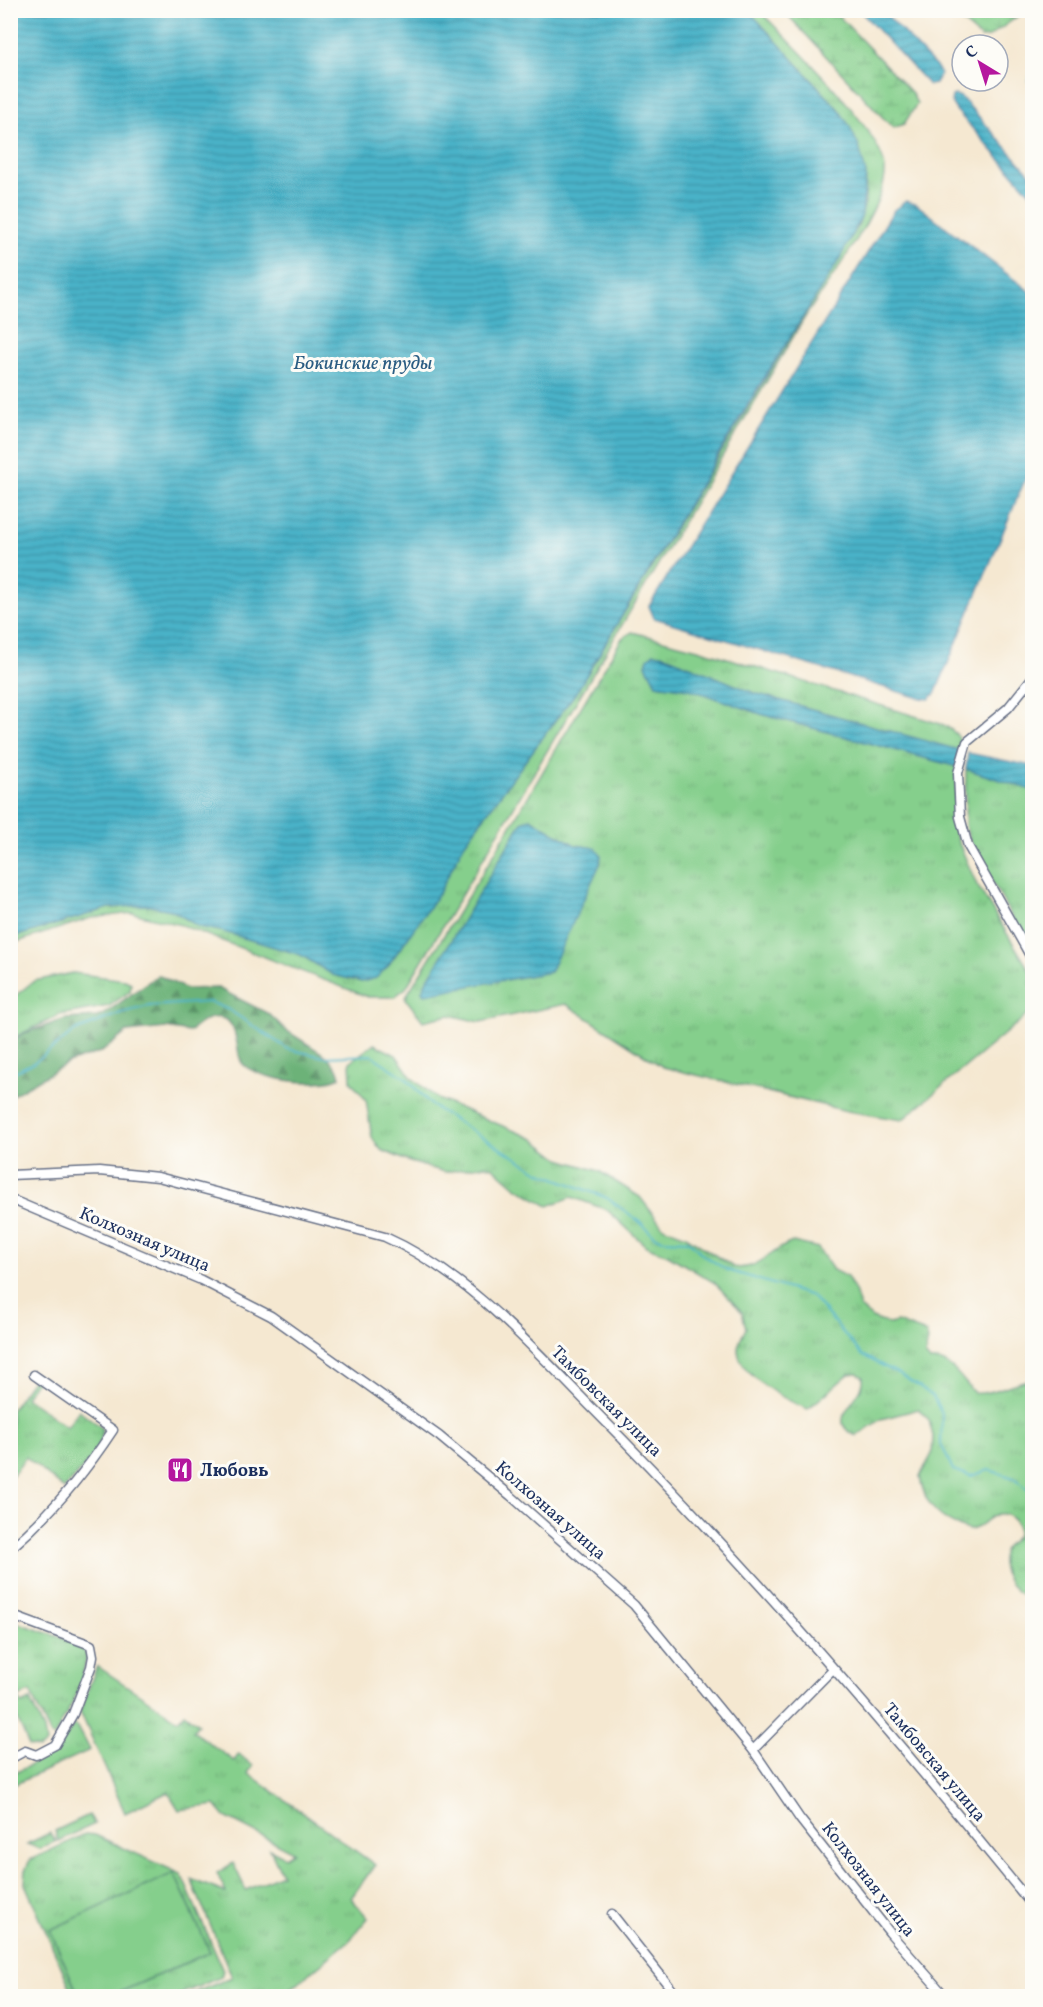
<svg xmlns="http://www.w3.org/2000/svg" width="1043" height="2007" font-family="Vollkorn,serif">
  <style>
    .grass { fill: url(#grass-tufts); stroke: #507f75; stroke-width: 1.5; fill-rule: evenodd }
    .forest { fill: url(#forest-firs); stroke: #44706b; stroke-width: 1.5 }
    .wetland { fill: url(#wetland-marsh); stroke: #507f75; stroke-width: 1.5 }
    .pitch { fill: #85cf8c; stroke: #507f75; stroke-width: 1.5 }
    .water { fill: url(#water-rules); stroke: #327093; stroke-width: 1.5 }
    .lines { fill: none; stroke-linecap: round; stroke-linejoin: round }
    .stream { stroke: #49b2c8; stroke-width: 2 }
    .minor-casing { stroke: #677086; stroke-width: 11 }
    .minor { stroke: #fff; stroke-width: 8 }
    .labels { text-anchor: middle; stroke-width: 6; stroke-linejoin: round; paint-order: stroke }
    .street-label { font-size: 18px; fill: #1b2f5e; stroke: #fdfcf7 }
    .poi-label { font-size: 18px; font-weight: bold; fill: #1b2f5e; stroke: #fdfcf7; text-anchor: start }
    .water-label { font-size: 20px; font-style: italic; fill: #2b5d83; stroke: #fdfcf7 }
  </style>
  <defs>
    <pattern id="grass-tufts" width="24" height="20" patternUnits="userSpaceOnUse" patternTransform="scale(1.5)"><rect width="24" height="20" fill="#85cf8c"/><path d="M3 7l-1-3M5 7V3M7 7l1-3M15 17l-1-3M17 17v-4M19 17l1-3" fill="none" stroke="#72b27b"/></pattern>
    <pattern id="forest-firs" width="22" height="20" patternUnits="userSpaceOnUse" patternTransform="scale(1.5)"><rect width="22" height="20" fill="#6cb278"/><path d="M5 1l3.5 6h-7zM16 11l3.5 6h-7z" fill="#589166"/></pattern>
    <pattern id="wetland-marsh" width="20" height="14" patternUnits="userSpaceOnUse" patternTransform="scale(1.5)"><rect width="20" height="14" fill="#85cf8c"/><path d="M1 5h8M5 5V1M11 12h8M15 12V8" fill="none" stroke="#72b27b"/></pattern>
    <pattern id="water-rules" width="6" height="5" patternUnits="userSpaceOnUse" patternTransform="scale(1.5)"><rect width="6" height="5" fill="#49b2c8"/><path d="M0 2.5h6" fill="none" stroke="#3c91a6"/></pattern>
  </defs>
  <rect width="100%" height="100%" fill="#fdfcf7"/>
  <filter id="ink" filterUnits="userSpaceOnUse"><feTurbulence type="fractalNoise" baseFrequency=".0167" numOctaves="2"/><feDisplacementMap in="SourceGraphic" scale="12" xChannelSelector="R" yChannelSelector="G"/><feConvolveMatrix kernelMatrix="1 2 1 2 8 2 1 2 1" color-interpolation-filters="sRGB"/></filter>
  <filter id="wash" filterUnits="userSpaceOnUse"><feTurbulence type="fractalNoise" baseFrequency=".008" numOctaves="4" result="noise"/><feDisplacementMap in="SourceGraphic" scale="24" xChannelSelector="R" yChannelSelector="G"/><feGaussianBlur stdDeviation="1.35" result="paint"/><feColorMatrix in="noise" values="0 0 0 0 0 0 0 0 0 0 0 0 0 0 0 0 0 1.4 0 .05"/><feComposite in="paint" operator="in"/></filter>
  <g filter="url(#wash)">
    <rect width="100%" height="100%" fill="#f5e8d1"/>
    <g class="grass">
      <path d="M749,11H760C791,44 880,127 885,168C889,205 821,290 801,324C668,545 538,767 406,988L394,997H368L181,925L133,913L91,918L11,944V938L109,908L145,905L172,910L199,927L221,931L301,955L333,975L362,982L387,967L439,893L464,844L577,691L858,226L865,203L866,174L855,138L839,110Z"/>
      <path d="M632,632L698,649L944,725C955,732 963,738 962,751L754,693L661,654L654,653L648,658L646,665L656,684L690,689L761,714L958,767L954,813L956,836L977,885L1032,974V1011L902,1120L847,1111L663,1067L566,1004L480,1022L449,1015L423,1021L405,998L488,864L622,638ZM530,818L575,845L588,847L550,972L425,993L422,991L425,984L522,822Z"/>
      <path d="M966,769L1032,790V953L972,846L965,826Z"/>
      <path d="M73,973L125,980L131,983L130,991L109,1006L60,1015L11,1039V999L34,981Z"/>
      <path d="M374,1044L396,1055L412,1078L438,1099L534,1139L560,1159L599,1171L640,1197L663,1227L686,1236L733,1267C758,1272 771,1249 793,1242L818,1248L833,1270L847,1277L855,1291L860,1307L872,1318L889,1324L897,1322L926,1333L928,1340L925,1355L930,1361C952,1359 961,1379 974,1393C995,1395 1012,1381 1032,1380V1593L1026,1596C1010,1591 997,1568 1004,1551C1007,1543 1016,1540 1018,1533C1019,1526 1015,1520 1010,1517C993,1505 984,1530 969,1530C965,1530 960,1526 956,1525C935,1516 923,1500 920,1476L932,1454L933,1436L929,1420L919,1409L881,1419L857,1436C820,1420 867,1398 863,1377L857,1373L849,1374L808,1409C787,1401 739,1376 738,1350C738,1342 743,1335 746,1328L742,1312L715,1283L668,1255L646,1246L607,1210L572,1197L548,1206L516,1187L493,1167L486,1165L445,1172L410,1162L381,1150L372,1138L366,1100L351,1081L350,1062Z"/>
      <path d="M32,1380H37L25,1397L67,1427L79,1410L102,1428C105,1450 77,1474 64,1489L26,1457L11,1477V1410Z"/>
      <path d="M10,1620L79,1644L87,1656L79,1690L54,1737L51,1736L30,1692L18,1697L21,1704L30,1700L44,1730L46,1743L39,1749L29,1746L11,1704Z"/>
      <path d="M97,1666L178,1720L184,1713L198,1724L193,1731L234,1761L239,1754L253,1766L248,1773L375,1865L351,1898L368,1918L350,1940L282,1996H187L232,1977L191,1879L226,1893L217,1873L233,1863L246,1890L282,1874L270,1849L285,1857L293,1852L225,1817L215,1805L179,1810L168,1792L125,1813L80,1711Z"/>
      <path d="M74,1724L78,1727L90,1750L11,1786V1775L56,1752Z"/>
      <path d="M89,1815L95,1824L58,1841L55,1831Z"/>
      <path d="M50,1833L56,1841L40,1849L27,1844Z"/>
      <path d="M85,1834L95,1835L181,1874L223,1970L221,1977L176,1996H111L210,1952L174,1873L50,1930L79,1996H74L25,1884L26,1868L30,1860Z"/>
    </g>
    <path class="forest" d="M158,975L186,989L218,988L269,1014L287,1031L328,1057L338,1070L340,1077C321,1088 256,1080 242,1063C234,1052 242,1009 208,1019C202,1021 195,1028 189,1032L166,1028L127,1032L103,1051L68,1063L11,1096V1044L22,1034L65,1019L97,1017L104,1014Z"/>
    <g class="wetland">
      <path d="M784,11H834L912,93L917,104L904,124L894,128L886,121Z"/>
      <path d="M949,11H1025L989,37L981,38Z"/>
    </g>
    <path class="pitch" d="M174,1873L210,1952L111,1996H79L50,1930Z"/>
    <g class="water">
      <path d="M11,10L749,11L839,110L849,125L859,147L866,174L862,215L839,260L756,391L577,691L464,844L439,893L387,967L376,978L362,982L333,975L301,955L221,931L199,927L172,910L145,905L109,908L11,938Z"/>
      <path d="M860,11H883L938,69L940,74L935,84L929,85Z"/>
      <path d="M955,95L961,97L1032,176V195L956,110L951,102L952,96Z"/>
      <path d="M906,201L917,205L1032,293V463L935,694L929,699L916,697L654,618L649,606L894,210Z"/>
      <path d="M654,653L661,654L754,693L962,751L958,767L761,714L690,689L656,684L646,665L648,658Z"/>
      <path d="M968,753L1032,766V790L966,769Z"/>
      <path d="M530,818L575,845L596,848L601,855L600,864L550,972L425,994L422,991L425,984L522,822Z"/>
    </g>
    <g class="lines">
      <g class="stream">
        <path d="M1028,81L1032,72"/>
        <path d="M10,1074L35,1062L75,1031L121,1013L149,1006L210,1002L229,1010L288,1049L324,1057L371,1055L406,1078L432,1106L539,1172L607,1198L640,1222L654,1236L663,1240L689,1241L703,1255L727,1270L812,1296L862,1355L899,1374L933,1396L942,1414L941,1444L953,1470L971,1476L989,1470L1014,1478L1032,1493"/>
      </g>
    </g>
  </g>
  <g filter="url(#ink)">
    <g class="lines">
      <g class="minor-casing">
        <g id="minor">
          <path d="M1032,678L1008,708L967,742L958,773L960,817L968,846L1032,959"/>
          <path d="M10,1175L99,1171L158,1177L385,1237C467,1273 531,1346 593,1409C749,1566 893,1734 1032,1905"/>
          <path d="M10,1199L201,1280L271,1316L439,1436L511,1496L634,1605L753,1750L800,1819L890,1933L945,1996"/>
          <path d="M10,1549C51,1514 84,1474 113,1430L34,1375"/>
          <path d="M10,1615L91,1645L93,1656L91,1667L73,1714L55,1745L36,1755L25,1751L10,1759"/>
          <path d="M753,1750L833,1669"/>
          <path d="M612,1914L677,1996"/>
        </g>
      </g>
      <use href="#minor" class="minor"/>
    </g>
  </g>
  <defs>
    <g id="restaurant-square" transform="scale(1.35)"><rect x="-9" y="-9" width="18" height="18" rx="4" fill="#b5179e" stroke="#fdfcf7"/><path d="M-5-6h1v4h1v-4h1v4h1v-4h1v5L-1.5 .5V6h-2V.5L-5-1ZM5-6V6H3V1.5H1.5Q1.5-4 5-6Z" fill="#fff"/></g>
  </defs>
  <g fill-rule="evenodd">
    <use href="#restaurant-square" x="180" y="1470"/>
  </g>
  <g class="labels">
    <g class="street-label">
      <text transform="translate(145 1239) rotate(23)" y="6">Колхозная улица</text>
      <text transform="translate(607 1401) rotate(45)" y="6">Тамбовская улица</text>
      <text transform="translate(551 1510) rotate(41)" y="6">Колхозная улица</text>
      <text transform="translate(935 1762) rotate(50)" y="6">Тамбовская улица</text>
      <text transform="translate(869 1879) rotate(52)" y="6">Колхозная улица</text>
    </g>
    <g class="poi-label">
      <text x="200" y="1476">Любовь</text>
    </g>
    <g class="water-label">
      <text x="363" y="369">Бокинские пруды</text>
    </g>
  </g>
  <rect width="1043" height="2007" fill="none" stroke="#fdfcf7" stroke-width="36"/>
  <g transform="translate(980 63) rotate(322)"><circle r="28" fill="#fdfcf7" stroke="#a3aaba" stroke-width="1.5"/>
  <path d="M0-4.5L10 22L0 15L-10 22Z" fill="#b5179e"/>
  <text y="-9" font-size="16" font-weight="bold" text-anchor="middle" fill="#1b2f5e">С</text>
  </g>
</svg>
